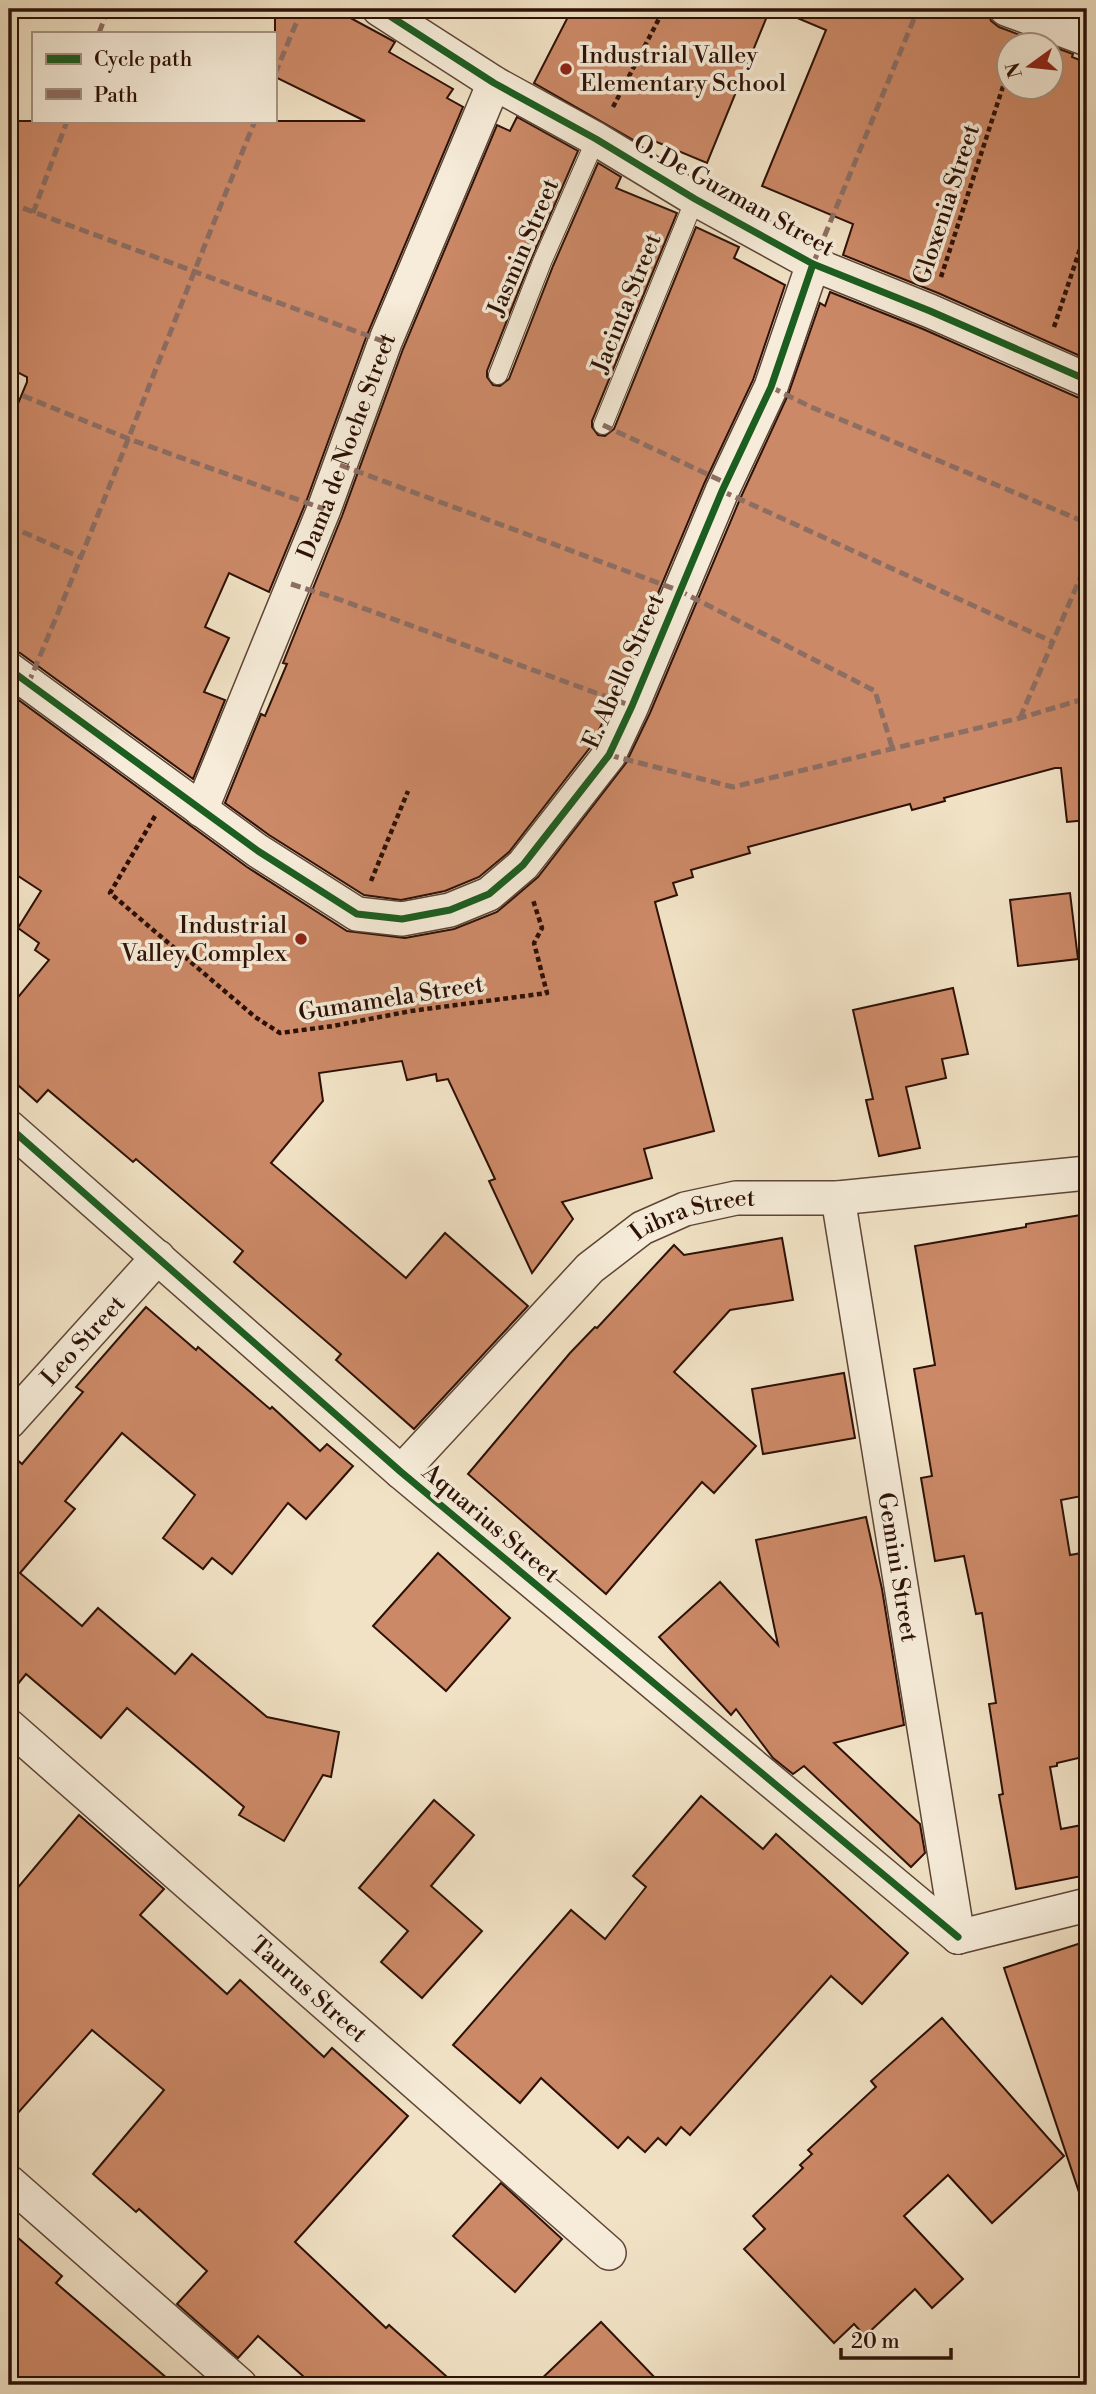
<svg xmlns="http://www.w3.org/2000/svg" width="1096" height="2394" font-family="'Libre Bodoni',serif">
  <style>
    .building { fill: #cc8967; stroke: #2d1107; stroke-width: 2 }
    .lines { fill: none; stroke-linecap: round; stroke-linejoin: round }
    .service-casing { stroke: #5e4536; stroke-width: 20 }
    .minor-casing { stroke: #5e4536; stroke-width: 36 }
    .path { stroke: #2d1107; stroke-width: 4.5; stroke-dasharray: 5 3.5; stroke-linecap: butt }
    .service { stroke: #f6ecd9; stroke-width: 18 }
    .minor { stroke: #f6ecd9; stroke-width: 33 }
    .quiet { stroke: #8d6e63; stroke-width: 5; stroke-dasharray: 10 5; stroke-linecap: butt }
    .cycleway-casing { stroke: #f6ecd9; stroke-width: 11 }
    .cycleway { stroke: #1b5e20; stroke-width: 7 }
    .poi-dot { fill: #8f2418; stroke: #f6ecd9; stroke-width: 2.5 }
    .labels { text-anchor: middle; stroke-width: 7; stroke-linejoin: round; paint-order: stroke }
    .poi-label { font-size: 24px; fill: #2d1107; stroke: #f6ecd9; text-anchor: start }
    .street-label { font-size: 24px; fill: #2d1107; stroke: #f6ecd9 }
  </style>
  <rect width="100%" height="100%" fill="#f1e2c5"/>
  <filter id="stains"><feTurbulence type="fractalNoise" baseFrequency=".00286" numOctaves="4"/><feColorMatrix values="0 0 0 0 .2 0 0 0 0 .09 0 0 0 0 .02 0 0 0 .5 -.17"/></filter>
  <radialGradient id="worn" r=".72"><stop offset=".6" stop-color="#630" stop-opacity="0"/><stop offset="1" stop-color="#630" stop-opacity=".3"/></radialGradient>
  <g class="building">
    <path d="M275,9H334L395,42L389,52L453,89L447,98L463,107L367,335L306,502L269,592L229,573L205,627L229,638L204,692L225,700L193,779L20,653L9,650V425L27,382V377L9,368V121H365L275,77Z"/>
    <path d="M572,9H770L707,163L640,135L637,142L534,83Z"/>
    <path d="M776,9H987L991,21L999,27L1049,46H1009V88H1051V46L1073,54L1072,57L1087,63V359L938,293L843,255L853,224L762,186L826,30Z"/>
    <path d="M517,117L578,151L532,257L487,371V377L493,385L500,386L509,379L553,266L598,163L621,177L616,188L677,213L592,421V427L598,435L605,436L614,429L696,227L739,247L734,258L785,285L753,380L704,484L614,698L592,745L509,852L479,877L445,891L401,900L364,895L269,835L225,803L261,714L265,716L287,664L283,663L342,516L403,349L497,125L510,131Z"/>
    <path d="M830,292L923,329L1079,398L1087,399V820L1067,822L1061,768H1055L944,798L945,801L912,810L910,804L748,847L750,853L691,870L693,877L673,883L677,895L655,902L714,1131L644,1149L652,1178L562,1202L573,1219L532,1273L489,1181L495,1179L448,1079L437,1081L436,1074L407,1080L402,1061L319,1073L323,1101L271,1163L406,1278L445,1233L528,1306L414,1429L336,1360L341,1354L234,1262L243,1251L136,1159L133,1162L48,1090L37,1102L9,1077V1008L49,960L35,950L39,943L18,928L41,891L9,870V693L247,867L347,931L405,938L454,929L497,912L538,877L626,763L650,713L740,499L788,395L820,303L825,306Z"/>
    <path d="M1070,893L1078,959L1018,966L1010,900Z"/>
    <path d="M953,988L968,1054L942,1059L946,1078L906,1087L920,1148L879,1156L866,1100L873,1099L853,1010Z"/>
    <path d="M1087,1214V1495L1061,1500L1070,1555L1087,1552V1756L1057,1763V1766L1050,1767L1061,1829L1087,1824V1875L1016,1889L999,1795L1003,1794L989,1704L996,1703L982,1613L976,1614L964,1556L935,1561L921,1478L932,1476L914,1369L935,1365L915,1246L1026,1227V1224Z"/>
    <path d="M782,1238L793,1300L730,1310L674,1372L756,1446L714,1493L702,1482L606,1594L468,1474L570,1353L595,1327L597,1328L674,1245L684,1255Z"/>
    <path d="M146,1307L196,1350L198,1347L270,1409L272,1407L320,1451L327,1444L353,1466L306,1519L288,1503L232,1574L212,1558L203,1569L163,1538L195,1495L122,1433L65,1501L75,1509L20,1573L82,1626L98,1608L175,1674L192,1654L267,1717L339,1732L331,1777L323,1775L284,1841L239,1815L244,1807L127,1708L101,1738L26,1674L9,1695V1453L22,1464L83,1392L76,1387Z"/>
    <path d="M844,1373L855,1438L763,1454L752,1389Z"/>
    <path d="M866,1517L882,1589L904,1725L834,1743L920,1824L925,1853L911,1867L804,1766L793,1774L773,1758L736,1709L731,1715L659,1637L720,1582L778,1645L756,1540Z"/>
    <path d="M438,1553L510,1618L446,1691L373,1626Z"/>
    <path d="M701,1796L763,1849L776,1834L908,1953L862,2004L831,1976L690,2135L681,2127L666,2145L658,2138L645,2152L628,2137L618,2148L541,2078L520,2103L453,2045L571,1910L605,1939L646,1887L633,1876Z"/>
    <path d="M434,1800L474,1835L431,1886L482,1931L422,1998L381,1962L408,1931L359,1888Z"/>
    <path d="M79,1815L164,1889L140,1915L227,1994L240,1980L324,2057L332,2048L408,2116L295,2242L386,2328L389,2325L456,2385H313L258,2336L238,2358L177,2304L207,2271L139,2209L136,2212L93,2174L164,2090L92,2030L9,2123V1898Z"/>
    <path d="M1081,1943L1087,1963V2200L1082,2201L1004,1968Z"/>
    <path d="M942,2018L1064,2156L992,2223L948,2175L904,2216L963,2279L932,2308L915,2289L865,2336L854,2324L834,2343L744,2249L765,2229L753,2216L803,2168L800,2165L812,2154L808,2150L876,2087L871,2081Z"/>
    <path d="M501,2183L562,2239L515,2292L453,2236Z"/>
    <path d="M9,2230L62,2276L56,2283L175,2385H9Z"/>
    <path d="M601,2322L662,2385H535Z"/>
  </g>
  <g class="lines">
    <g class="service-casing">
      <g id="service">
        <path d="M498,375L542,262L596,139"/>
        <path d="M603,425L695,199"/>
      </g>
    </g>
    <g class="minor-casing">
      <g id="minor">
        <path d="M379,9L494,83L596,139L695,199L813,264L930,311L1087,380"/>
        <path d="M1006,9L1087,39"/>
        <path d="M9,669L258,851L357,914L402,919L450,910L489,894L523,865L609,755L632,706L722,491L771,387L813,264"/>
        <path id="s1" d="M201,810L324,509L385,342L494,83"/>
        <path d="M9,1127L401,1472L958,1937"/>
        <path id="s2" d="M838,1198L958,1937"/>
        <path id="s3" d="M9,1422L158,1257"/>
        <path id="s4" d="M401,1472L590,1268L642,1228L685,1209L736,1198H838L1087,1173"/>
        <path id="s5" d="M9,1726L609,2253"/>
        <path d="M958,1937L1087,1905"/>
        <path d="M9,2182L240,2385"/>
      </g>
    </g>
    <g class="path">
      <path d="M613,107L664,9"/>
      <path d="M941,277L1009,68"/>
      <path d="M1054,327L1087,228"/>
      <path d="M155,816L110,893L255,1017L280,1033L333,1026L411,1011L547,993L534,943L542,928L533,900"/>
      <path d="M371,881L408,791"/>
    </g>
    <use href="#service" class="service"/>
    <use href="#minor" class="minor"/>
    <g class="quiet">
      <path d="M99,33L108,9"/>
      <path d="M275,74L302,9"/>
      <path d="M9,203L385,342"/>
      <path d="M33,213L67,121"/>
      <path d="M813,264L918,9"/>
      <path d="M771,387L811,407L1087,523"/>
      <path d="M9,390L129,439L324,509"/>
      <path d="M603,425L726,483"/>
      <path d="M340,465L680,591L875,691L892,747"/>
      <path d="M722,491L1053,642"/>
      <path d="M9,526L82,558"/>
      <path d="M291,584L338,599L632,706"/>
      <path d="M28,684C108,497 178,308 255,121"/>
      <path d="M1020,718L1087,562"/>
      <path d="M609,755L733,787L1020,718L1087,698"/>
    </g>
    <g class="cycleway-casing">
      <g id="cycleway">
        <path d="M379,9L494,83L596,139L695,199L813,264L930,311L1087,380"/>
        <path d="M9,669L258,851L357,914L402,919L450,910L489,894L523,865L609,755L632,706L722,491L771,387L813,264"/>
        <path d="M9,1127L401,1472L958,1937"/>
      </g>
    </g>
    <use href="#cycleway" class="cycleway"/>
  </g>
  <g class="poi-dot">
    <circle cx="566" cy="69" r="7"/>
    <circle cx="301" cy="939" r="7"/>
  </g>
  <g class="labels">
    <g class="poi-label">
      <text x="580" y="63">Industrial Valley<tspan x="580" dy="28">Elementary School</tspan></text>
      <text x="287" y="933" text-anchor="end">Industrial<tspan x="287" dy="28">Valley Complex</tspan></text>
    </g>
    <g class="street-label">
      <text transform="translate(734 195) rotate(29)" y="8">O. De Guzman Street</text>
      <text transform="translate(946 204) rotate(-72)" y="8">Gloxenia Street</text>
      <text transform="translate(523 247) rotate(-67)" y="8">Jasmin Street</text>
      <text transform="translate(626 303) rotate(-68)" y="8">Jacinta Street</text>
      <text dy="8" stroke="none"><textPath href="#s1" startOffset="392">Dama de Noche Street</textPath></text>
      <text transform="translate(623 671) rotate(-66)" y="8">E. Abello Street</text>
      <text transform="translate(391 998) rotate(-9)" y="8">Gumamela Street</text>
      <text dy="8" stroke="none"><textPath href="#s4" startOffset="397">Libra Street</textPath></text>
      <text dy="8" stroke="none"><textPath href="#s3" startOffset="110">Leo Street</textPath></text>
      <text transform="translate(491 1523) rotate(40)" y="8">Aquarius Street</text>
      <text dy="8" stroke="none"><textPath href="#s2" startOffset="374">Gemini Street</textPath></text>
      <text dy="8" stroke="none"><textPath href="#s5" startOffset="399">Taurus Street</textPath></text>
    </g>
  </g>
  <rect width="1096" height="2394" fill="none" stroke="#f1e2c5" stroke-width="35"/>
  <rect x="10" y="10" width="1075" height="2373" fill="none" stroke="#2d1107" stroke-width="3.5"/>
  <rect x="18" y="18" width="1061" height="2359" fill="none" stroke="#2d1107" stroke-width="2"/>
  <rect x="32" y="32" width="245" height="91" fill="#f6ecd9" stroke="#a69485" stroke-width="2"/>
  <rect x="46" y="54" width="35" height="10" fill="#1b5e20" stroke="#a69485" stroke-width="2"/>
  <text x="94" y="66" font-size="21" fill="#2d1107">Cycle path</text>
  <rect x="46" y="89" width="35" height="10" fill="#8d6e63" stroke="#a69485" stroke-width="2"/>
  <text x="94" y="102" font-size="21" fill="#2d1107">Path</text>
  <g transform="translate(1030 66) rotate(255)"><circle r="33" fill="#f6ecd9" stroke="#a69485" stroke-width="2"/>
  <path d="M0-5L12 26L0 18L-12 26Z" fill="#8f2418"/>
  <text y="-10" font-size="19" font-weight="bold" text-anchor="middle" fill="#2d1107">N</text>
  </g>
  <path d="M841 2348v10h110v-10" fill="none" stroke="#2d1107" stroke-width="3.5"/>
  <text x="851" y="2348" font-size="21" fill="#2d1107" stroke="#f6ecd9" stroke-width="5" paint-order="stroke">20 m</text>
  <rect width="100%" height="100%" filter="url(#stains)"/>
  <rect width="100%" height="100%" fill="url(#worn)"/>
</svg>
